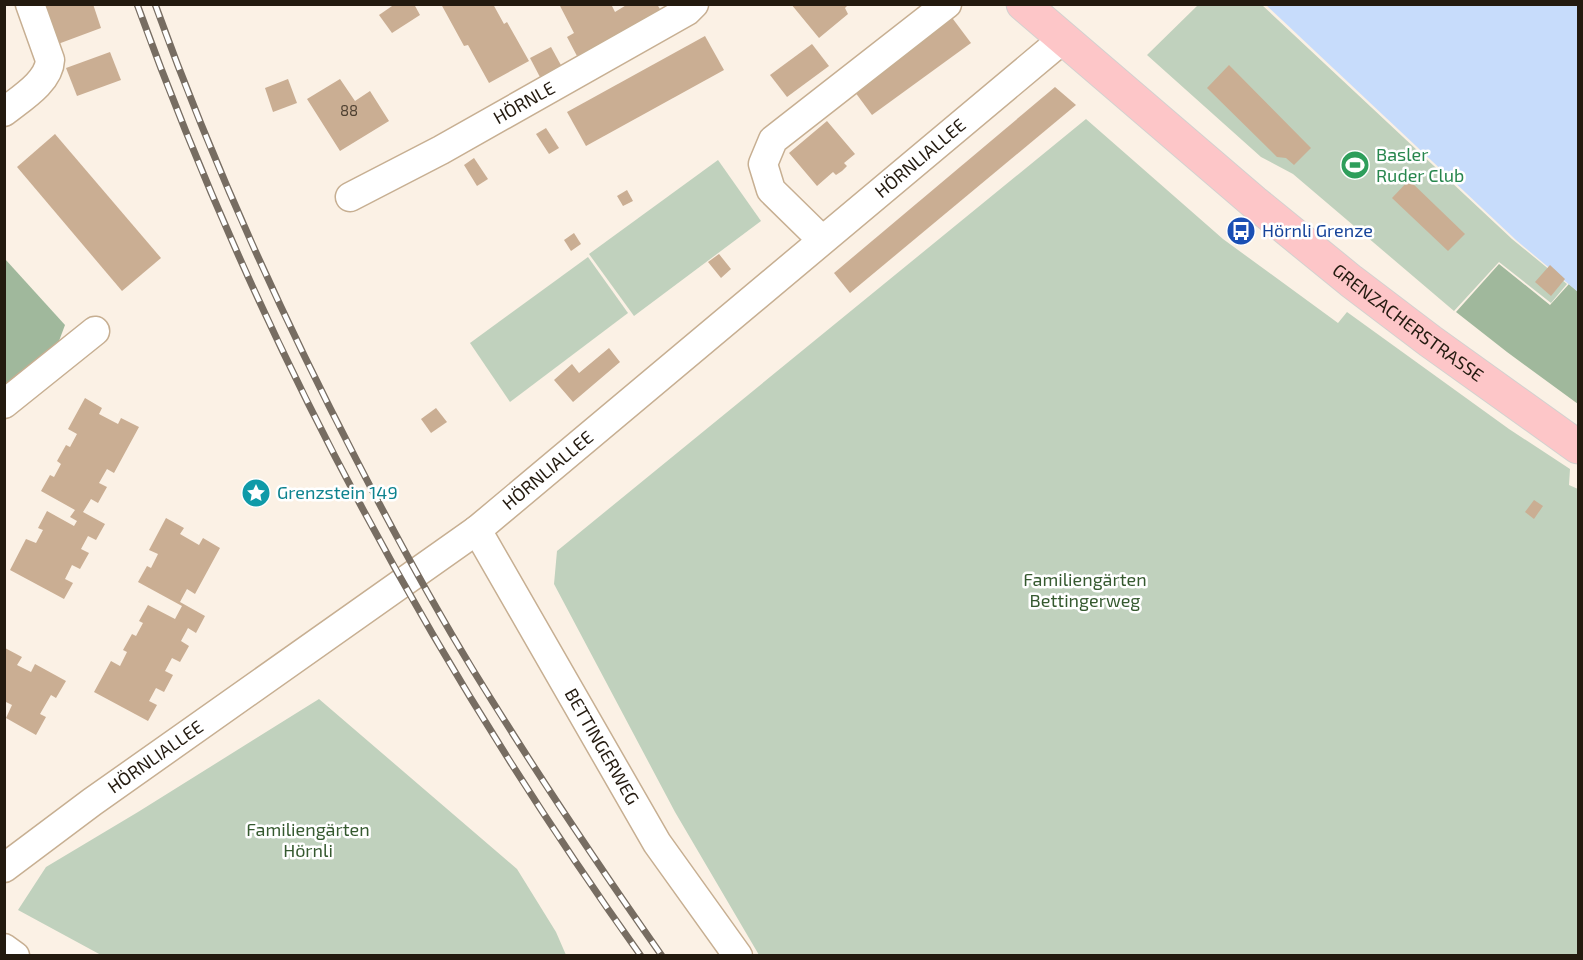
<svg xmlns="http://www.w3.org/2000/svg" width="1583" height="960" font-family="'Exo 2',sans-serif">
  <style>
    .green { fill: #c0d1bd }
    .forest { fill: #a0b89c }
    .water { fill: #c7dcfb }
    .building { fill: #caae93 }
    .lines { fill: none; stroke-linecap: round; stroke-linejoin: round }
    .minor-casing { stroke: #c7af92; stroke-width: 31 }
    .major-casing { stroke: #d3d1cf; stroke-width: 35 }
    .minor { stroke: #fff; stroke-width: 28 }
    .major { stroke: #fdc6c8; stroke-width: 33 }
    .rail-casing { stroke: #776d62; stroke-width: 7 }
    .rail { stroke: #fff; stroke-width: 4.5; stroke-dasharray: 14; stroke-linecap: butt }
    .labels { text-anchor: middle; stroke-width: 5; stroke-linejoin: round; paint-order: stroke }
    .number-label { font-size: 15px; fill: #4d3f30 }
    .street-label { font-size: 18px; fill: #231a0f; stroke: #fff }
    .leisure-label { font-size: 18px; fill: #27864d; stroke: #fff; text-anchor: start }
    .transit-label { font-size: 18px; fill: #164399; stroke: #fff; text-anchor: start }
    .culture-label { font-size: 18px; fill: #0d838f; stroke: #fff; text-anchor: start }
    .park-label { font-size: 18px; fill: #35592f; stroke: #fff }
  </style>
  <rect width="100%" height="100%" fill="#fbf1e5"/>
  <g class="green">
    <path d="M1198,5H1262L1512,239L1567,284L1551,303L1499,262L1454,311L1293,174L1261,157L1147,55Z"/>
    <path d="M1086,119L1223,239L1338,323L1347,312L1509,429L1570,469L1569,485L1578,489V955H759L675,812L554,584L557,551Z"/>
    <path d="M718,160L761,221L634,316L589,254Z"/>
    <path d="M588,257L628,313L510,402L470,343Z"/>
    <path d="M319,699L517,869L556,932L566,955H101L18,910L46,867L138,812Z"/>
  </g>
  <g class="forest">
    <path d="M5,259L65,325L59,341L5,394Z"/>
    <path d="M1499,264L1550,305L1569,284L1578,292V404L1507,352L1456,312Z"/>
  </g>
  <path class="water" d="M1266,5H1578V292L1516,240Z"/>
  <g class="building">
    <path d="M43,4H93L101,28L58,44Z"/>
    <path d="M395,4H414L420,15L392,33L379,15Z"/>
    <path d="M441,4H493L504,24L507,22L529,61L489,83L468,45L464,46Z"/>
    <path d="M559,4H611L615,12L628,4H657L661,11L577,56L567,37L574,33Z"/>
    <path d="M791,4H849L845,8L848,14L819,38Z"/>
    <path d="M950,15L971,43L872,115L852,88Z"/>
    <path d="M705,36L724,70L586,146L567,112Z"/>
    <path d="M812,44L829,66L787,97L770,75Z"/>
    <path d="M551,47L562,67L541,79L530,58Z"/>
    <path d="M110,52L121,80L77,96L66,68Z"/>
    <path d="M1229,65L1311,148L1294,165L1286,158L1277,157L1207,88Z"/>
    <path d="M288,79L297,103L273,112L265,88Z"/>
    <path d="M340,79L355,101L370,91L389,121L340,151L307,99Z"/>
    <path d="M1055,87L1076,105L850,293L834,273Z"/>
    <path d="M827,121L855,154L844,163L847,166L842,171L836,175L833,172L817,186L789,153Z"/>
    <path d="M546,128L559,148L549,154L536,134Z"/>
    <path d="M55,134L161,258L122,291L17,167Z"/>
    <path d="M474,158L488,179L477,186L464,165Z"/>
    <path d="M1409,180L1465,234L1448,251L1392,198Z"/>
    <path d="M627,190L633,201L623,206L617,196Z"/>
    <path d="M574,233L581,244L571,251L564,240Z"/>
    <path d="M719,254L731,269L721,278L708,262Z"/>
    <path d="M1550,265L1565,279L1551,296L1535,282Z"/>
    <path d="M609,348L620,362L573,402L554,380L572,364L579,373Z"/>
    <path d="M85,398L102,408L99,414L118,424L121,418L139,427L114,473L107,469L99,483L107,487L98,503L91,499L83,512L105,524L96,540L88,536L81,549L89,553L80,569L72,565L65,579L73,583L64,599L10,570L26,539L36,543L43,530L38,528L47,511L74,526L77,521L70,517L75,510L41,491L50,475L54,477L61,464L57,461L66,445L70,447L77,434L68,429Z"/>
    <path d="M436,408L447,422L431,433L421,419Z"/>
    <path d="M1534,500L1543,506L1534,519L1525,512Z"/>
    <path d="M166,518L184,528L180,534L199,545L203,538L220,548L195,594L187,589L180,602L205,616L196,633L188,628L181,641L189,646L180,662L172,658L165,671L173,675L164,692L156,688L149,701L157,705L148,721L94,692L111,661L120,666L127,652L123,650L132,634L136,636L143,623L139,621L148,605L175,619L182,606L138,582L147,566L151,568L158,554L149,550Z"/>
    <path d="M5,648L22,657L17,665L31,672L35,664L66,681L56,698L51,695L40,714L46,717L36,735L6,718L12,705L4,701Z"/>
  </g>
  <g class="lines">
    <g class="minor-casing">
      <g id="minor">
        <path d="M4,112C20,99 49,82 50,60L30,4"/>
        <path id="s1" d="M350,197L441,150L687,11L694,4"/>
        <path d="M822,240L771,190L763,164L773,140L947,4"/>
        <path d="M4,404L95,331"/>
        <path id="s2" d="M477,530L657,843L738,956"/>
        <path id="s3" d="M4,868L92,802L477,530L1063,39"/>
        <path d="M4,948L15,956"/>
      </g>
    </g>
    <g class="major-casing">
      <g id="major">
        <path id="s4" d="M1023,4L1254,202L1351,281L1430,341L1578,447"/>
      </g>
    </g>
    <use href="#minor" class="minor"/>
    <use href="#major" class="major"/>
    <g class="rail-casing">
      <g id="rail">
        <path d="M137,4C260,343 431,662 641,956"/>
        <path d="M155,4C211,159 279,310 355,457C392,529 431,601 473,670C533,768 596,862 662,956"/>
      </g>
    </g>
    <use href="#rail" class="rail"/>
  </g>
  <defs>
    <g id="stadium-disc" transform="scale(1.5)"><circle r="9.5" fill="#2e9e5b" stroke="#fff"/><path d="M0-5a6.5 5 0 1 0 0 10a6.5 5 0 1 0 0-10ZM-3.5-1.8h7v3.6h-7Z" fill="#fff"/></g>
    <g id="bus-disc" transform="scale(1.5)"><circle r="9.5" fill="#1a4fb4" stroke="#fff"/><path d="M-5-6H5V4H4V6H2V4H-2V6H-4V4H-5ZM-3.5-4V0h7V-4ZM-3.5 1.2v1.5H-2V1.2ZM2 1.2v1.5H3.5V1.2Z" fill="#fff"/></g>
    <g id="sight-disc" transform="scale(1.5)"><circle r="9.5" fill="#0f9aa8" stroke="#fff"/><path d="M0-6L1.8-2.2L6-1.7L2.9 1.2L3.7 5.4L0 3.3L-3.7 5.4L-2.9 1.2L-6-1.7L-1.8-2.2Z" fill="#fff"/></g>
  </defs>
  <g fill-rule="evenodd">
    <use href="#stadium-disc" x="1355" y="165"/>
    <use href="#bus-disc" x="1241" y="231"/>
    <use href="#sight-disc" x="256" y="493"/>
  </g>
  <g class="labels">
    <g class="number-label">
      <text x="349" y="116">88</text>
    </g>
    <g class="street-label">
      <text dy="6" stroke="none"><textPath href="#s1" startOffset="198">HÖRNLE</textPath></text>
      <text dy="6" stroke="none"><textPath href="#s3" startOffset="1160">HÖRNLIALLEE</textPath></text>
      <text dy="6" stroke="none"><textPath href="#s4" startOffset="500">GRENZACHERSTRASSE</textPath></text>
      <text dy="6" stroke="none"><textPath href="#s3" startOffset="674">HÖRNLIALLEE</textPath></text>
      <text dy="6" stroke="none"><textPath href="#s2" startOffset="250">BETTINGERWEG</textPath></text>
      <text dy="6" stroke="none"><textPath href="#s3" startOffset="188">HÖRNLIALLEE</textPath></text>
    </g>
    <g class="leisure-label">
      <text x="1376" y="161">Basler<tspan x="1376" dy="21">Ruder Club</tspan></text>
    </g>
    <g class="transit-label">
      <text x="1262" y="237">Hörnli Grenze</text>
    </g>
    <g class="culture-label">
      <text x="277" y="499">Grenzstein 149</text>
    </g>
    <g class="park-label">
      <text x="1085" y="586">Familiengärten<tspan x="1085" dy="21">Bettingerweg</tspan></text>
      <text x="308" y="836">Familiengärten<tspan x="308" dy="21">Hörnli</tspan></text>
    </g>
  </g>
  <rect width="1583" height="960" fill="none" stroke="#231a0f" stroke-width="12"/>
</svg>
